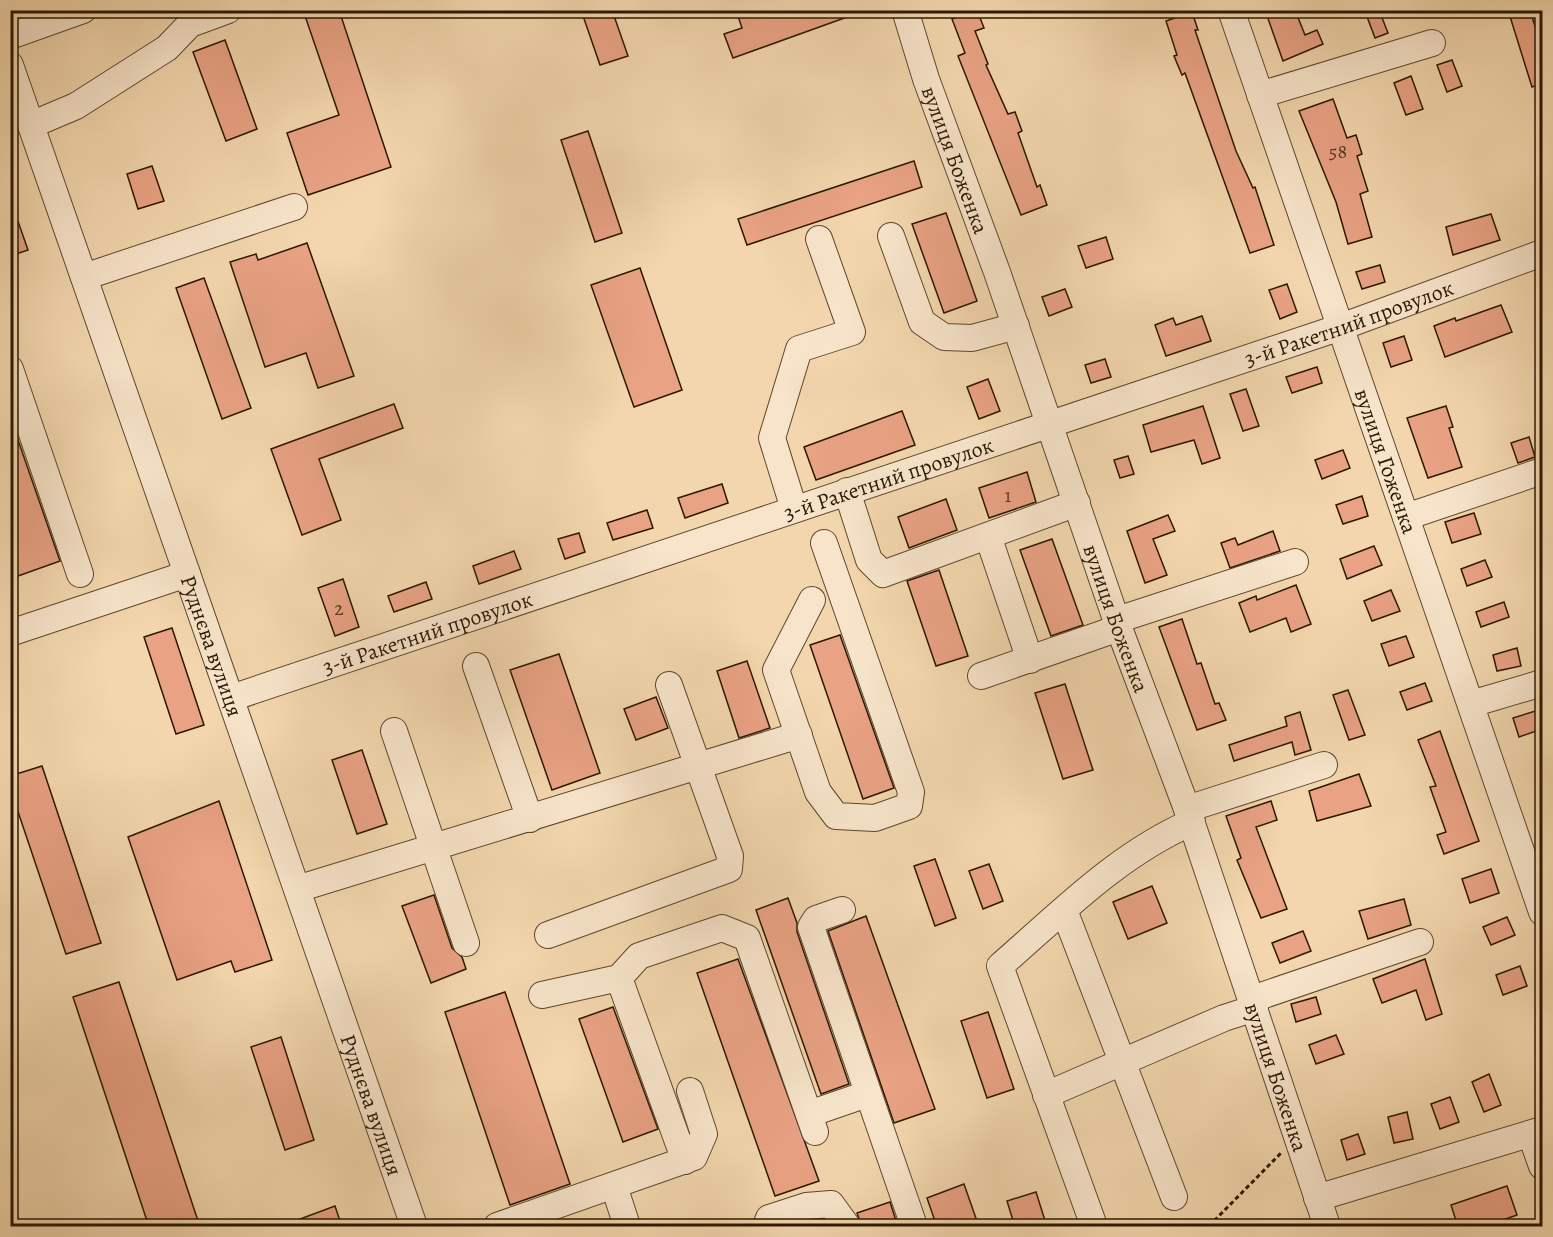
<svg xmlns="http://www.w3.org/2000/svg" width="1553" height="1237" font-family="Alegreya,serif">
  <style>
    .building { fill: #e9a284; stroke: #2b1800; stroke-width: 1.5 }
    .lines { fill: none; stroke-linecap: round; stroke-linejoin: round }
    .minor-casing { stroke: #5d482b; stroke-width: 28 }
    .path { stroke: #2b1800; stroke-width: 3; stroke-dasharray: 4.5 3; stroke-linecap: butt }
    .minor { stroke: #f7e4ca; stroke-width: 26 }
    .labels { text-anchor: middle; stroke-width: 4.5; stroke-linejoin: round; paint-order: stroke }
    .number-label { font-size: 20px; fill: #5a3a21 }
    .street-label { font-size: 22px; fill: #2b1800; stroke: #f7e4ca }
  </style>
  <rect width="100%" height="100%" fill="#f3d6ad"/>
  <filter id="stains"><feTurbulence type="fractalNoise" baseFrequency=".00333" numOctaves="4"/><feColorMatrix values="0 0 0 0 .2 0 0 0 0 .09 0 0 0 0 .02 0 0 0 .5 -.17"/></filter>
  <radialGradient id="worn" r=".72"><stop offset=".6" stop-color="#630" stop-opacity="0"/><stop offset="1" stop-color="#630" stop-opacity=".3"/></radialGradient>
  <g class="building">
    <path d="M303,10H339L391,167L308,195L287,133L339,115Z"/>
    <path d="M581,10H612L628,56L600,65Z"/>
    <path d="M736,10H860L861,12L733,58L724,34L742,28Z"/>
    <path d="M973,10H977L984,28L975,31L988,64L986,65L1008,114L1015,112L1022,131L1018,133L1037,187L1040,185L1047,205L1021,215L958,56L965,53L952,19Z"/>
    <path d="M1265,10H1295L1305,35L1317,30L1323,44L1283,61Z"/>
    <path d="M1374,10H1379L1388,33L1375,38L1366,14Z"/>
    <path d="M1508,10H1530L1542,49V83L1532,87Z"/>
    <path d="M1192,12L1198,30H1195L1236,151L1253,188L1255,187L1274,245L1250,253L1185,73L1182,75L1174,56L1177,55L1166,21Z"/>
    <path d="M225,40L257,129L226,141L193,52Z"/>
    <path d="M1452,60L1462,86L1447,92L1437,65Z"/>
    <path d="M1411,76L1423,109L1406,115L1394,83Z"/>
    <path d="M1333,99L1347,138L1356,135L1362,154L1357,156L1368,191L1360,194L1372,237L1348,244L1336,202L1299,111Z"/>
    <path d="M588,131L622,233L595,242L561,140Z"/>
    <path d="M914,161L922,187L747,245L738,219Z"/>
    <path d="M152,166L164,201L138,209L127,174Z"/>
    <path d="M13,207L28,250L10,256V208Z"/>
    <path d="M946,213L977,301L944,313L912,224Z"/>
    <path d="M1491,214L1500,240L1453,255L1446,227Z"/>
    <path d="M1106,237L1113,259L1086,268L1078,246Z"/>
    <path d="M307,243L354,376L318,388L306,353L265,367L230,262L256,254L258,260Z"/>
    <path d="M1380,265L1385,282L1362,289L1356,272Z"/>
    <path d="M640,268L682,390L634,407L591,285Z"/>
    <path d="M204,278L251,408L222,419L176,288Z"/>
    <path d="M1287,284L1297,312L1280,319L1269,290Z"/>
    <path d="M1065,289L1072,307L1049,316L1042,297Z"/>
    <path d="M1501,305L1512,332L1445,357L1434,326L1455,318L1456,321Z"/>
    <path d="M1202,316L1211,341L1166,356L1155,325L1173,318L1176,325Z"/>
    <path d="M1404,336L1412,360L1391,367L1383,343Z"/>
    <path d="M1105,359L1111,377L1091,383L1085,365Z"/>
    <path d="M1317,367L1322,383L1292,393L1286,377Z"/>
    <path d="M988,379L1000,411L979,419L967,387Z"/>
    <path d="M1246,389L1259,426L1243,431L1230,394Z"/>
    <path d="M394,404L403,428L319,459L341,520L302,535L271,449Z"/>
    <path d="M1203,406L1220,458L1202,464L1194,440L1151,452L1143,425Z"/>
    <path d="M1446,406L1453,427L1449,428L1462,467L1428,478L1407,418Z"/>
    <path d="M902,411L915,445L816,480L804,447Z"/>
    <path d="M10,417L60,561L18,576L10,554Z"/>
    <path d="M1529,437L1535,457L1518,463L1511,443Z"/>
    <path d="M1343,450L1350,468L1322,479L1315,460Z"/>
    <path d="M1128,456L1134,474L1120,478L1114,460Z"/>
    <path d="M1027,472L1036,502L989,518L979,488Z"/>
    <path d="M722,484L728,503L685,518L678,498Z"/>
    <path d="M1362,496L1368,516L1343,524L1336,505Z"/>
    <path d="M946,499L957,530L909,548L898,517Z"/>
    <path d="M647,510L653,528L613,540L607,523Z"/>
    <path d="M1474,513L1481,534L1452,543L1445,522Z"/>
    <path d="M1168,515L1175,531L1153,539L1167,575L1145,583L1127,531Z"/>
    <path d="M1273,531L1280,551L1230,568L1221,543L1235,538L1238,545Z"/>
    <path d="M579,533L585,552L565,559L558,539Z"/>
    <path d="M1052,539L1083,625L1051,636L1020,550Z"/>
    <path d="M1374,546L1382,565L1347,579L1340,559Z"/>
    <path d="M514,551L521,569L479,584L473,566Z"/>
    <path d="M1485,560L1492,577L1467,586L1461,569Z"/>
    <path d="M939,570L968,656L936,666L907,581Z"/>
    <path d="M343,579L359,627L335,636L318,588Z"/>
    <path d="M426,582L432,599L394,612L388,596Z"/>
    <path d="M1296,585L1311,624L1291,632L1286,618L1250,632L1239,603L1256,596L1257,600Z"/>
    <path d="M1391,590L1400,611L1372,621L1364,601Z"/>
    <path d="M1504,602L1509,617L1481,627L1476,612Z"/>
    <path d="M1182,619L1197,664L1201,663L1215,704L1219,703L1226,720L1197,730L1159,627Z"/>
    <path d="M172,628L204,725L176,734L144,637Z"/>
    <path d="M840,635L894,788L863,799L810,645Z"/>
    <path d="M1406,636L1414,657L1389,666L1381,644Z"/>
    <path d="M1517,648L1521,666L1497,671L1493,655Z"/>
    <path d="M559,654L600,773L552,790L510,670Z"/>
    <path d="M747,661L770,728L739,738L717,671Z"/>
    <path d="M1425,683L1432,701L1407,710L1400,692Z"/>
    <path d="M1065,684L1093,770L1063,779L1035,693Z"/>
    <path d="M1348,690L1365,735L1349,740L1333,695Z"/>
    <path d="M656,697L668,728L636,740L624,709Z"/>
    <path d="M1542,709V729L1519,737L1513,718Z"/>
    <path d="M1300,712L1311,750L1295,755L1292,742L1234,761L1229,745L1287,726L1285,717Z"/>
    <path d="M1440,731L1479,841L1444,854L1437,835L1446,832L1430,787L1436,786L1418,740Z"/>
    <path d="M362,750L387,824L357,834L332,760Z"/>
    <path d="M42,766L101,943L66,954L10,788V776Z"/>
    <path d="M1359,774L1371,806L1317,821L1309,791Z"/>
    <path d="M219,801L272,960L235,972L231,961L177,980L128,837Z"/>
    <path d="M1271,801L1277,820L1256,827L1287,909L1261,918L1237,860L1241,858L1226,816Z"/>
    <path d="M935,859L956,918L935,926L914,866Z"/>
    <path d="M989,864L1003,901L983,909L969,871Z"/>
    <path d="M1491,869L1499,893L1470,903L1462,879Z"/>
    <path d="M1152,886L1167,923L1128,939L1113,902Z"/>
    <path d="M434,895L452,948L462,957L466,969L431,983L402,906Z"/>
    <path d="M788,898L797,923V932L849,1084L821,1094L756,910Z"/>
    <path d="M1404,899L1411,925L1368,939L1359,911Z"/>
    <path d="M866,916L935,1109L894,1123L828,931Z"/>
    <path d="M1507,917L1515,935L1491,945L1483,927Z"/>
    <path d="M1303,931L1311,951L1280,963L1272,943Z"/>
    <path d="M738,959L819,1181L775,1196L697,973Z"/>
    <path d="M1425,959L1442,1014L1426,1020L1416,990L1382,1003L1373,979Z"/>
    <path d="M1520,966L1527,986L1503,995L1496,975Z"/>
    <path d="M119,982L200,1227H149L73,997Z"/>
    <path d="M505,992L570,1184L510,1205L445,1012Z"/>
    <path d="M1316,997L1321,1014L1296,1022L1291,1004Z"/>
    <path d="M613,1007L658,1129L623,1142L579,1019Z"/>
    <path d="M988,1012L1014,1089L987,1098L961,1021Z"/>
    <path d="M1336,1035L1344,1054L1316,1064L1309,1045Z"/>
    <path d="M281,1037L314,1140L285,1150L251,1047Z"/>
    <path d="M1489,1074L1501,1105L1484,1112L1472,1082Z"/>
    <path d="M1450,1097L1459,1122L1440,1129L1431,1104Z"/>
    <path d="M1407,1112L1413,1139L1394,1143L1388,1117Z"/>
    <path d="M1358,1134L1365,1154L1347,1160L1341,1140Z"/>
    <path d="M964,1184L979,1227H937L927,1198Z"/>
    <path d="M1507,1186L1517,1215L1483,1227H1458L1451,1205Z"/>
    <path d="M1036,1192L1047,1227H1015L1007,1201Z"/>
    <path d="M890,1202L898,1227H862L857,1213Z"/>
    <path d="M335,1206L342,1227H284V1225Z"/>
  </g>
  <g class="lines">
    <g class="minor-casing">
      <g id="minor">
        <path id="s1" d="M905,10L926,79L997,272L1119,628L1187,809L1327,1226"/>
        <path id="s2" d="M1231,10L1542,912"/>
        <path d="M10,36L83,10"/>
        <path id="s3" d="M10,65L414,1226"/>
        <path d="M1260,95L1432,43"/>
        <path d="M31,125L76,106L167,48L190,24L228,10"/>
        <path d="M891,236L922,322L944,337L972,338L1016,326"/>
        <path d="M84,277L294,207"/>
        <path d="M10,369L80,574"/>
        <path d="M847,491L869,560L883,574L1077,503"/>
        <path d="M794,509L772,438L799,349L852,332L819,239"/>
        <path d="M1406,517L1542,471"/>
        <path d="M988,536L1030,660"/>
        <path d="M812,600L776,670L818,792L836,816L875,818L909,806L911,792L824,543"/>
        <path d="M1117,620L1295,562"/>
        <path d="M10,633L187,574"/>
        <path d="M476,666L530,819"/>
        <path d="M981,676L1119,628"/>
        <path id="s4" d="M231,698L1341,327L1542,253"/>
        <path d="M1471,704L1542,683"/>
        <path d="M394,731L466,943"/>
        <path d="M1187,809L1324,765"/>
        <path d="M297,889L799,735"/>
        <path d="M842,910L816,919L811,927L914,1226"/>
        <path d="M1064,910L1174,1197"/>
        <path d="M548,935L729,869L730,856L669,685"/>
        <path d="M619,978L685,1161"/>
        <path d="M542,995L619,978L639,956L722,928L747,938L815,1132"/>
        <path d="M1252,999L1420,942"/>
        <path d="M1046,1095L1224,1018L1255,1008"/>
        <path d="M809,1114L867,1094"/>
        <path d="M1531,1135L1542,1166"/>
        <path d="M614,1186L627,1226"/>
        <path d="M1317,1198L1542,1130"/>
        <path d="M497,1226L694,1157L704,1134L690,1091"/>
        <path d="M766,1226L769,1218L806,1206L831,1204L847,1226"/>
        <path d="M1094,1226L1000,966C1061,913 1117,855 1192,822"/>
      </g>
    </g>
    <path class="path" d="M1209,1226L1281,1153"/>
    <use href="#minor" class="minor"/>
  </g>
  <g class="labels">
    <g class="number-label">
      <text x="1338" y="158">58</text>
      <text x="1008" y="502">1</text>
      <text x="339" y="615">2</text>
    </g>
    <g class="street-label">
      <text dy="8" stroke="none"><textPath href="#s1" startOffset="158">вулиця Боженка</textPath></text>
      <text dy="8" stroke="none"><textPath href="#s4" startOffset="1179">3-й Ракетний провулок</textPath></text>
      <text dy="8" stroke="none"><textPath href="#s2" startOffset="477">вулиця Гоженка</textPath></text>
      <text dy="8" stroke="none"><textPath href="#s4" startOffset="693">3-й Ракетний провулок</textPath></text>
      <text dy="8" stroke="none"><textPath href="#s1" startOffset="644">вулиця Боженка</textPath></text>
      <text dy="8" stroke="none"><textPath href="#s4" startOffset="207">3-й Ракетний провулок</textPath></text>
      <text dy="8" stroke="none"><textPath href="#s3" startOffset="615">Руднєва вулиця</textPath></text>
      <text dy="8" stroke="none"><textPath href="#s1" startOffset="1130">вулиця Боженка</textPath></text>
      <text dy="8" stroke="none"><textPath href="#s3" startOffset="1101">Руднєва вулиця</textPath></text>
    </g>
  </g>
  <rect width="1553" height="1237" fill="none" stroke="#f3d6ad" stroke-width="36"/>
  <rect x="12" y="12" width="1529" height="1213" fill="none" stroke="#2b1800" stroke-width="3"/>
  <rect x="18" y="18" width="1517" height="1201" fill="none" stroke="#2b1800" stroke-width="1.5"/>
  <rect width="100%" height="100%" filter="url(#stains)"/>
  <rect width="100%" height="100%" fill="url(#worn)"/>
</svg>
